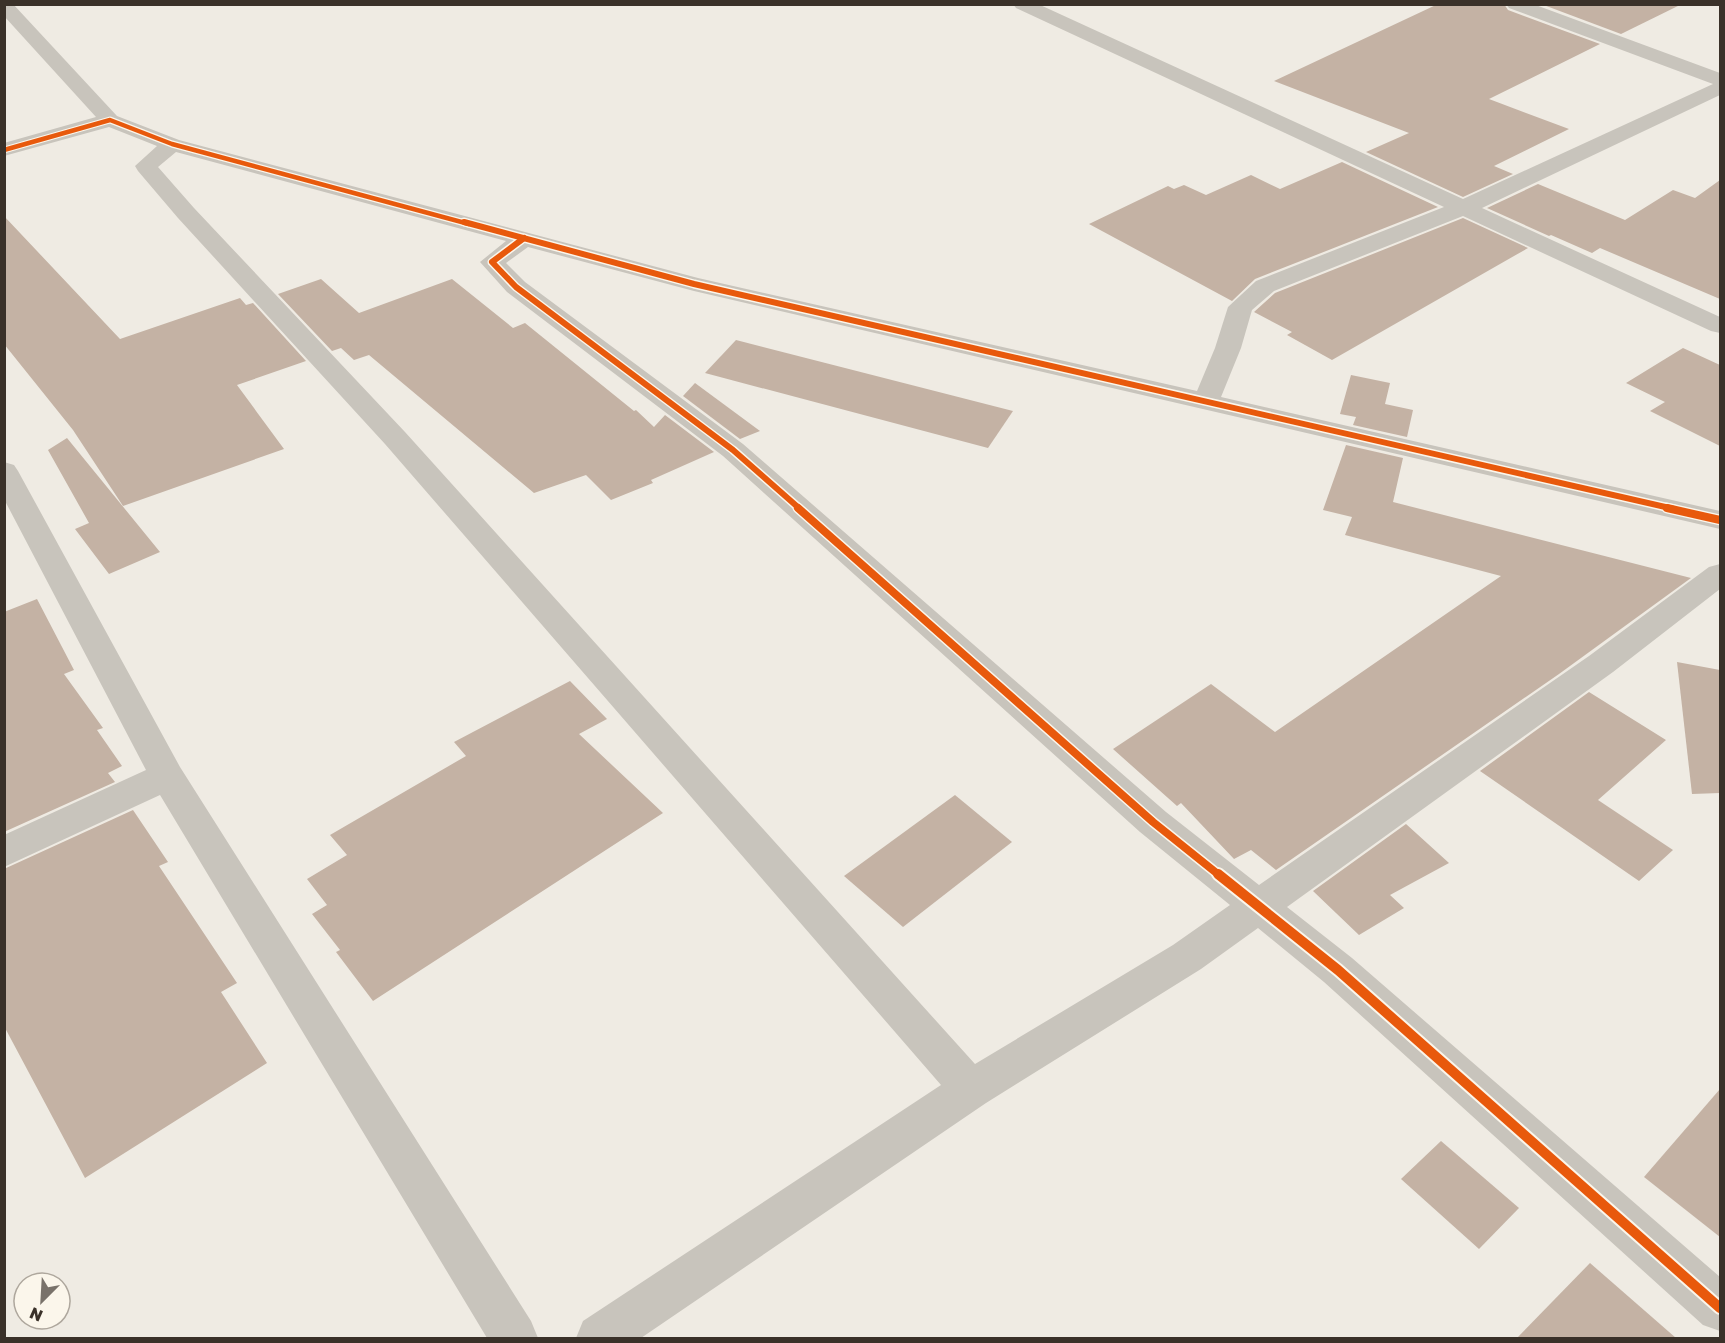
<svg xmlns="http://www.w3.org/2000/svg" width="1725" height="1343" font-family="'Golos Text',sans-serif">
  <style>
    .building { fill: #c4b2a4 }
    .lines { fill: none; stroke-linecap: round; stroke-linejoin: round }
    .minor { fill: #c8c4bc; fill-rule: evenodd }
    .cycleway-far3-casing { stroke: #fbf6eb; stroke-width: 7 }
    .cycleway-far2-casing { stroke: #fbf6eb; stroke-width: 9 }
    .cycleway-far1-casing { stroke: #fbf6eb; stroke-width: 11 }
    .cycleway-casing { stroke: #fbf6eb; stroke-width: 14 }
    .cycleway-far3 { stroke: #e8590c; stroke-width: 4.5 }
    .cycleway-far2 { stroke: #e8590c; stroke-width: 6 }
    .cycleway-far1 { stroke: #e8590c; stroke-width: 8 }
    .cycleway { stroke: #e8590c; stroke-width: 10 }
  </style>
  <rect width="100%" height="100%" fill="#efebe3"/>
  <g class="building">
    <path d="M1438,4H1504L1508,10L1600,44L1489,99L1569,129L1494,166L1513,174L1463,197L1366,152L1409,133L1274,81Z"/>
    <path d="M1541,4H1682L1621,34Z"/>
    <path d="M1342,162L1438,207L1255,279L1232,301L1089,224L1168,186L1174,189L1184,185L1206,195L1251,175L1280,189Z"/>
    <path d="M1720,180V299L1600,248L1592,253L1551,235L1549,236L1487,208L1538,184L1625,220L1673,190L1695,198Z"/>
    <path d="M4,216L120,339L240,298L246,305L253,303L306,361L237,385L284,449L123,506L73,430L4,344Z"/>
    <path d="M1463,218L1528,248L1332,360L1287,335L1292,332L1254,312L1275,293Z"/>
    <path d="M321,279L359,313L452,279L513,328L525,323L634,411L636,410L654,427L665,415L714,452L651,480L653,483L611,500L586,475L534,493L369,355L354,360L341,348L332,351L278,294Z"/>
    <path d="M736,340L1013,411L988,448L705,373Z"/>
    <path d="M1683,348L1720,365V446L1650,411L1665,402L1626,383Z"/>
    <path d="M1351,375L1390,383L1385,404L1413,410L1407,437L1353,425L1356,417L1340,414Z"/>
    <path d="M695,383L760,431L740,439L683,396Z"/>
    <path d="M67,438L160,552L109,574L75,529L89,523L48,450Z"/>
    <path d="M1346,445L1403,458L1393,502L1691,578L1559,674L1276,870L1251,850L1234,859L1181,803L1177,806L1113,749L1211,684L1275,732L1501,576L1345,535L1352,517L1323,510Z"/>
    <path d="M37,599L74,670L64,674L103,728L97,730L122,766L108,773L115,782L4,832V612Z"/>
    <path d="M1677,662L1720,670V793L1692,794Z"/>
    <path d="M570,681L607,719L579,734L663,813L373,1001L336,952L340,950L312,914L327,905L307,879L347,855L330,835L466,756L454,742Z"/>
    <path d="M1589,692L1666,740L1598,800L1673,850L1639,881L1480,771Z"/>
    <path d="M955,795L1012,842L903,927L844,876Z"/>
    <path d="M133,810L168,862L159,866L237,983L221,992L267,1063L85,1178L4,1026V869Z"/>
    <path d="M1406,824L1449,863L1390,895L1404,908L1359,935L1313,891Z"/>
    <path d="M1720,1089V1237L1644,1177Z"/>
    <path d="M1441,1141L1519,1208L1479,1249L1401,1179Z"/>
    <path d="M1590,1263L1676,1338H1517Z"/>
  </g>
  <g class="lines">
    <g class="minor">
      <path d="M4,4H13L117,116L179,140L698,278L1197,391L1215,348L1228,307L1256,281L1444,207L1016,8L1013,4H1038L1463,199L1713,84L1509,8L1506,4H1533L1720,73V95L1482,208L1720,317V333L1711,331L1463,216L1274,291L1252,310L1241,348L1221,397L1720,511V529L694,291L528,247L506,263L525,282L743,444L1166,812L1259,885L1589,656L1709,567L1720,564V589L1613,672L1287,907L1352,958L1720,1277V1331L1703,1325L1324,982L1258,928L1201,969L986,1103L641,1338H576L583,1321L941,1085L385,444L178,218L138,171L135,166L157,146L109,127L4,156V143L96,117L4,16ZM176,152L506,241L480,262L507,292L723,456L1140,832L1230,905L1173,945L975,1064L405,432L194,208L158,167Z"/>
      <path d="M4,462L14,465L18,471L180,767L531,1321L538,1338H487L160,795L4,867V835L146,770L4,499Z"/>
    </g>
    <g class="cycleway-far3-casing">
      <path id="cycleway-far3" d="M4,150L110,120L172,144L469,224"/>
    </g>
    <g class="cycleway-far2-casing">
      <g id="cycleway-far2">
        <path d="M464,222L694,284L1674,509"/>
        <path d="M524,238L492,262L516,287L733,450L800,509"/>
      </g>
    </g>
    <g class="cycleway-far1-casing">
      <g id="cycleway-far1">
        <path d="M798,508L1153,822L1219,875"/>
        <path d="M1667,508L1720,520"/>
      </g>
    </g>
    <g class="cycleway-casing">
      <path id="cycleway" d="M1218,874L1338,970L1720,1308"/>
    </g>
    <use href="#cycleway-far3" class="cycleway-far3"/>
    <use href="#cycleway-far2" class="cycleway-far2"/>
    <use href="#cycleway-far1" class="cycleway-far1"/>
    <use href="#cycleway" class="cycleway"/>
  </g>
  <rect width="1725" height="1343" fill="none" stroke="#3a3129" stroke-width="12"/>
  <g transform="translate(42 1301) rotate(204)"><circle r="28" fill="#fbf6eb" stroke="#aea79d" stroke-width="1.5"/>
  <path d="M0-4.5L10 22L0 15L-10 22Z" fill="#79726a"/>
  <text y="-9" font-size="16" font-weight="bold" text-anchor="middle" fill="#3a3129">N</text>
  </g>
</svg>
